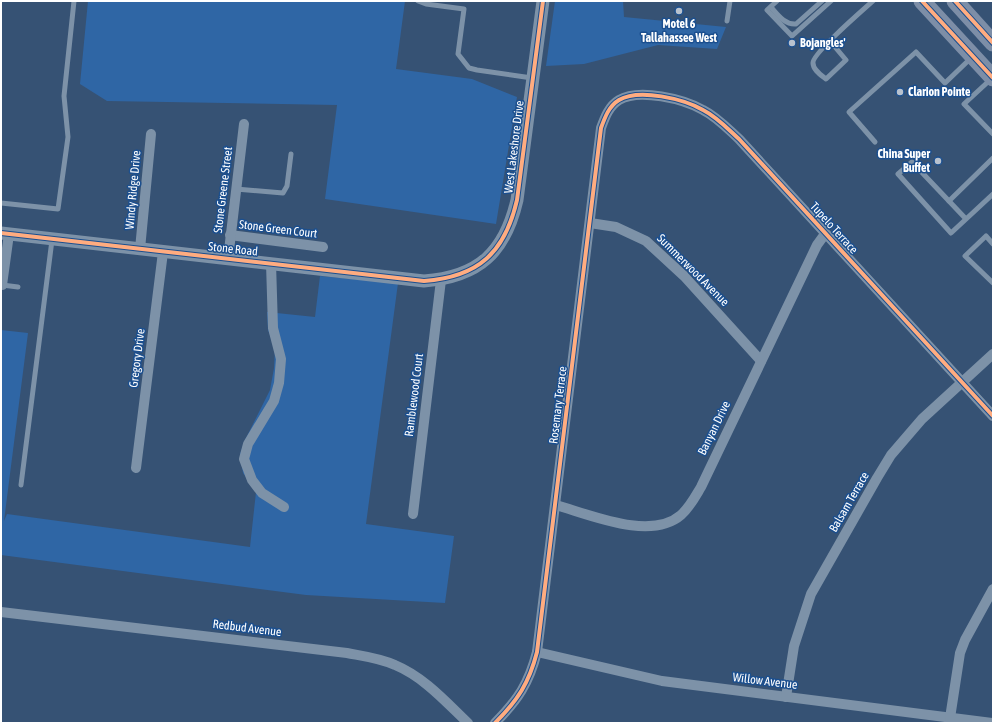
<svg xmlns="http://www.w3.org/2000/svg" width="994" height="724" font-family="'Asap Condensed',sans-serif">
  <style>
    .green { fill: #2f66a5 }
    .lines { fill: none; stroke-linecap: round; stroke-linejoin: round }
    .service { stroke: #7d92a8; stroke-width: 5 }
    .minor { stroke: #7d92a8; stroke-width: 10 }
    .tertiary { stroke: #7d92a8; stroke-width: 13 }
    .primary { stroke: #7d8ea7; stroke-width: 17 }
    .cycleway-casing { stroke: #1b4f8f; stroke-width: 6 }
    .cycleway { stroke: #ffac80; stroke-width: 4 }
    .poi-dot { fill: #b9c2ce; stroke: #1b4f8f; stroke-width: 1.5 }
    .labels { text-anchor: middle; stroke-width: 3; stroke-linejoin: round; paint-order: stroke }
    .poi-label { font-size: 12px; font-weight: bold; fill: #fff; stroke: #1b4f8f; text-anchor: start }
    .street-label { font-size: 12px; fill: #fff; stroke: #1b4f8f }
  </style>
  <rect width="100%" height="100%" fill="#365274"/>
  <g class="green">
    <path d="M88,1H405L396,69L472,79L517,97L496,224L325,199L337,105L107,101L80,84Z"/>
    <path d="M555,1H623L624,17L726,27L717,49L658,45L584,64L546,66Z"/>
    <path d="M320,276L398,283L366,524L454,536L445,603L306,595L1,555V330L28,333L4,521L7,514L250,547L256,492L243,473L240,454L245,440L270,390L274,368L275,349L268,330L267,312L315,317Z"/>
  </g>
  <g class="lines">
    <g class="service">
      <path d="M418,1L426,4L464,9L458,54L469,68L477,70L532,78"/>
      <path d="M777,1L767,10L792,36L831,1"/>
      <path d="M771,7C778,15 785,25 796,24L822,1"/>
      <path d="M727,21L730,1"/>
      <path d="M830,41L846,60L826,79C821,75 813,70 813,63C812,54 863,10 873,1"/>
      <path d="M990,80L964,104L993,134"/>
      <path d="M875,142L849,112L916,52L945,83L971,58"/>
      <path d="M236,189L283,193L287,186L291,154"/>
      <path d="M949,201L993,158"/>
      <path d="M1,203L58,209L68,137L64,96L74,1"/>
      <path d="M966,219L912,162L898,174L951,233L993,194"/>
      <path d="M993,244L986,236L965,256L993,283"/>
      <path d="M2,285L18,287"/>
      <path d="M21,485L52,240"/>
    </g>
    <g class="minor">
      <path d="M590,223L616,227L646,241L684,276L761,361"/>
      <path d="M230,235L323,247"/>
      <path d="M140,249L151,134"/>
      <path d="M228,259L244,124"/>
      <path d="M271,263L273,328L281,359L279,383L274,401L248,444L244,459L252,480L262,493L284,507"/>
      <path d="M1,285H2L9,234"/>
      <path d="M136,468L163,252"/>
      <path d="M556,505C591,515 651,541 681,515C690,507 695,497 701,487L817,245L825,234"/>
      <path d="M413,514L441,280"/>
      <path d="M1,612L347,653C363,656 380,658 395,665C424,677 446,702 468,723"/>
      <path d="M537,652L662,681L992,723"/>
      <path d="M786,697L794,646L811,594L877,478L891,455L922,419L993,354"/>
      <path d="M950,718L960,653L965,640L993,589"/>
      <path d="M495,723C518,700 529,683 537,652L601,128C605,117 609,106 619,100C639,88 684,99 703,110C717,117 728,129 739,139L993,416"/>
    </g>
    <path class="tertiary" d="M1,233L424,281C479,277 505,252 517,200L543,1"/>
    <g class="primary">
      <path d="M922,1L993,78"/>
      <path d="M955,1L993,43"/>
    </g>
    <g class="cycleway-casing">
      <g id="cycleway">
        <path d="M922,1L993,78"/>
        <path d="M955,1L993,43"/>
        <path d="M1,233L424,281C479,277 505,252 517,200L543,1"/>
        <path d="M495,723C518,700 529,683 537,652L601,128C605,117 609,106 619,100C639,88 684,99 703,110C717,117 728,129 739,139L993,416"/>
      </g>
    </g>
    <use href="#cycleway" class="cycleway"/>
  </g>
  <g class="poi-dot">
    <circle cx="679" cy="11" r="4"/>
    <circle cx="792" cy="43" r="4"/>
    <circle cx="900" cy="92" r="4"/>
    <circle cx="938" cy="161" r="4"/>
  </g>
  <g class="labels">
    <g class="poi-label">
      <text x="679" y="28" text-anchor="middle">Motel 6<tspan x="679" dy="14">Tallahassee West</tspan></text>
      <text x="800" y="47">Bojangles'</text>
      <text x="908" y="96">Clarion Pointe</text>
      <text x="930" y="158" text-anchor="end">China Super<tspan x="930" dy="14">Buffet</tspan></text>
    </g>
    <g class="street-label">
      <text transform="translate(514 147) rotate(-83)" y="4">West Lakeshore Drive</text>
      <text transform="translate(133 190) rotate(-85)" y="4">Windy Ridge Drive</text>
      <text transform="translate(223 190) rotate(-83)" y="4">Stone Greene Street</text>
      <text transform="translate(834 228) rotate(48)" y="4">Tupelo Terrace</text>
      <text transform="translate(278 229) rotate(7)" y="4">Stone Green Court</text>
      <text transform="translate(233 249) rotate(6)" y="4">Stone Road</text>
      <text transform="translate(693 270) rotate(45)" y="4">Summerwood Avenue</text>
      <text transform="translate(137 358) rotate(-83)" y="4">Gregory Drive</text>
      <text transform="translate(414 395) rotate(-83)" y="4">Ramblewood Court</text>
      <text transform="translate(558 405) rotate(-83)" y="4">Rosemary Terrace</text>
      <text transform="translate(714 428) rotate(-64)" y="4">Banyan Drive</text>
      <text transform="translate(849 502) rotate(-60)" y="4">Balsam Terrace</text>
      <text transform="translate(247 628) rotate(7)" y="4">Redbud Avenue</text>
      <text transform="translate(765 681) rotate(7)" y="4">Willow Avenue</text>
    </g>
  </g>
  <rect width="994" height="724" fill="none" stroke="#ffffff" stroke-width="4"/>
</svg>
